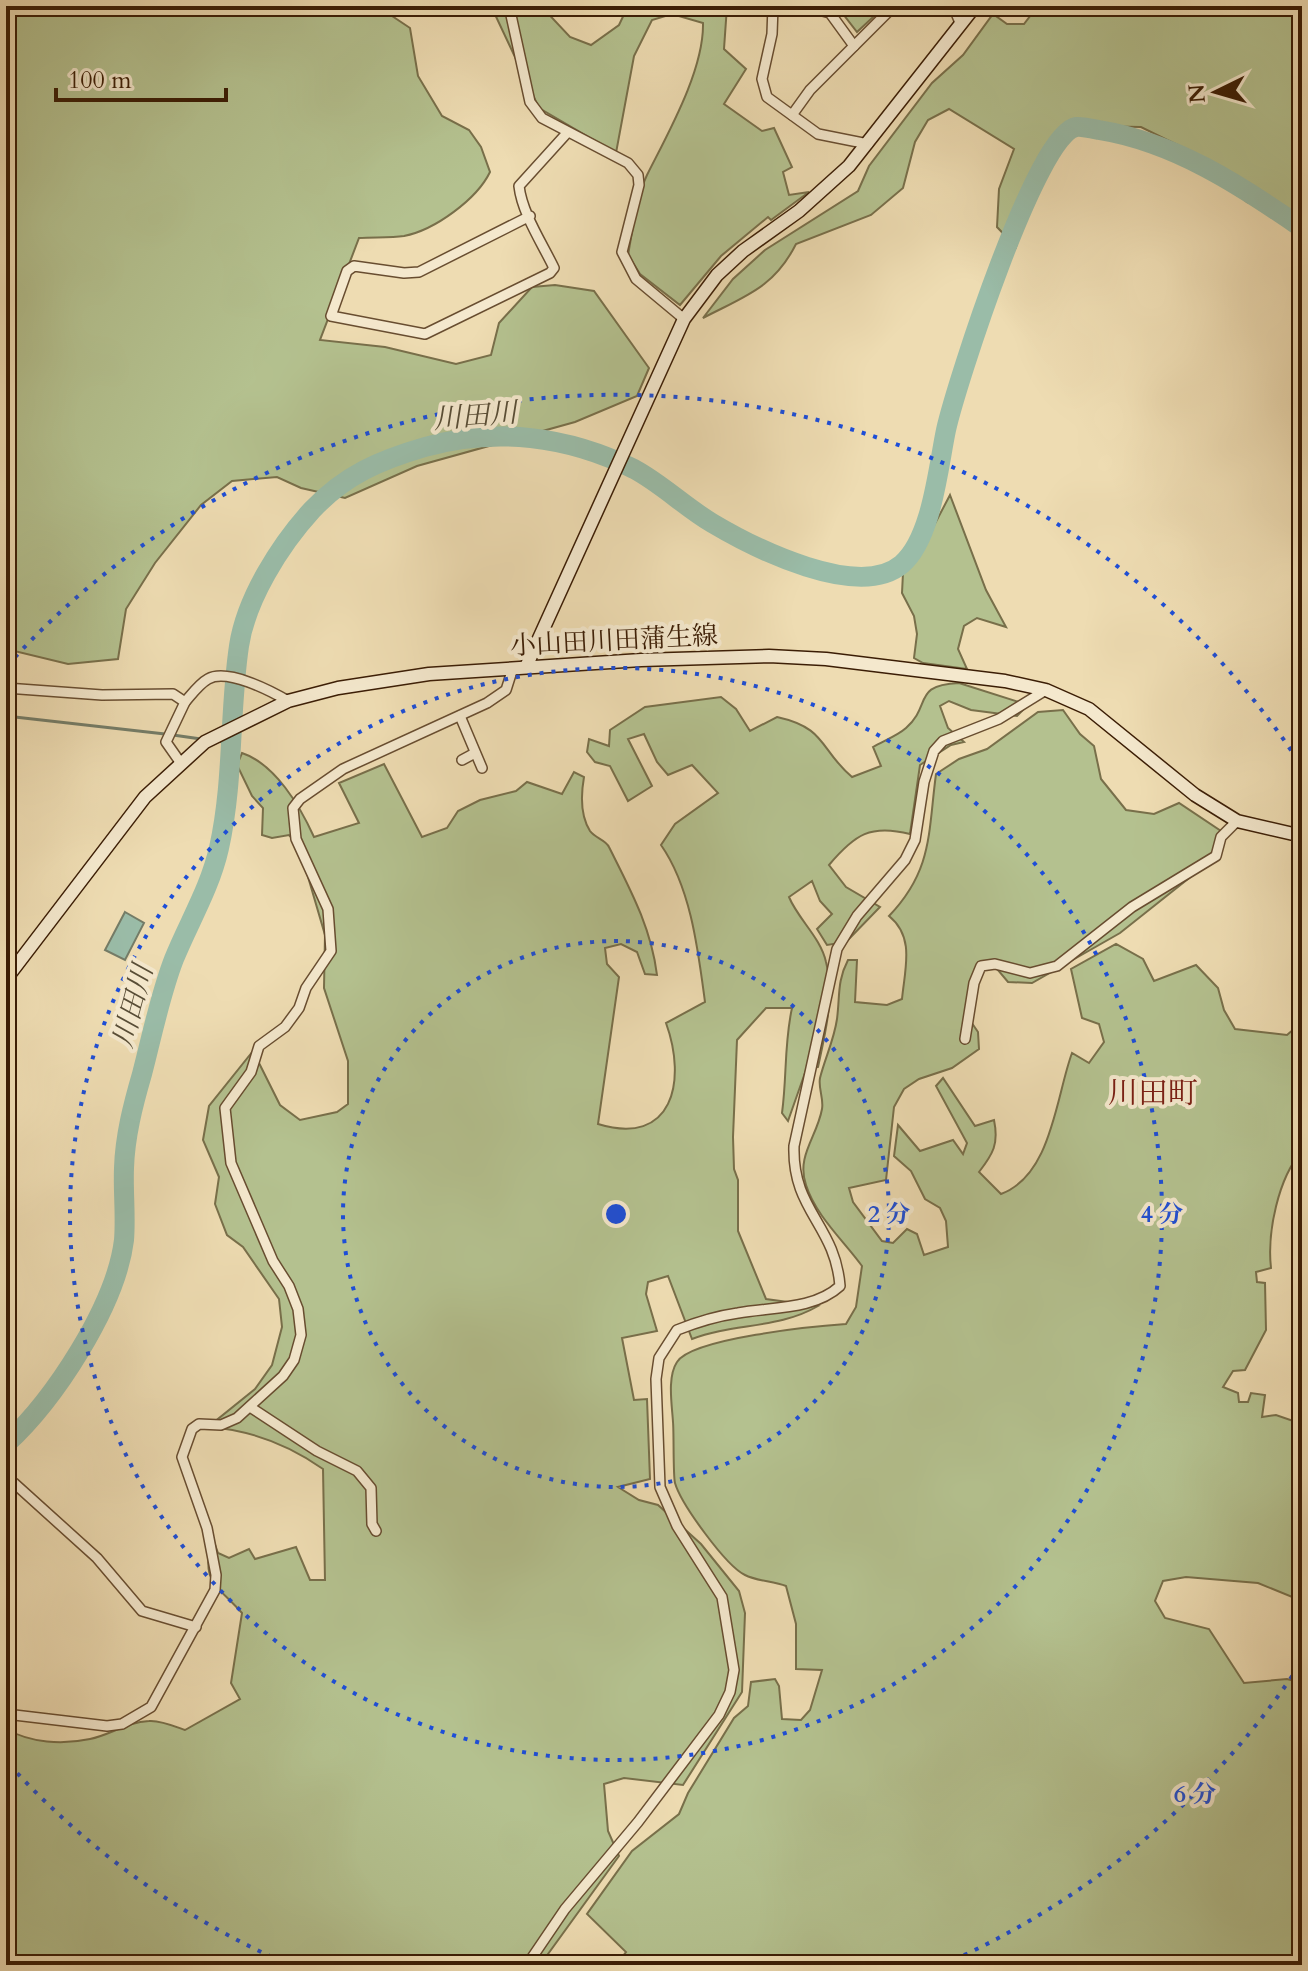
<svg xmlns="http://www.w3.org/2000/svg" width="1308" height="1971" font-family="Cardo,'Noto Serif JP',serif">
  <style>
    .green { fill: #b4c18f; stroke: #786f4a; stroke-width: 2 }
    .water { fill: #9abca8; stroke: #747c67; stroke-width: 2 }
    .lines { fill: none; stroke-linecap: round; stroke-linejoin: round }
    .stream { stroke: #747c67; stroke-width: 3 }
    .river { stroke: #9abca8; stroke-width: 20 }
    .street-casing { stroke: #684d30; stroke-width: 12 }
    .secondary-casing { stroke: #3b1d05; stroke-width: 15 }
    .street { stroke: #f4e8cd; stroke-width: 9 }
    .secondary { stroke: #f4e8cd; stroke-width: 12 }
    .ring { fill: none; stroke: #1d4ed8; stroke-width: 4; stroke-dasharray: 4 8 }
    .labels { text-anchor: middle; stroke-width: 8; stroke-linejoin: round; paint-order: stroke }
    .street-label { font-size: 26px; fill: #3b1d05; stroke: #f4e8cd }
    .water-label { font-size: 28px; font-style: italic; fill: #584d36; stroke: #f4e8cd }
    .quarter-label { font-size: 30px; fill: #7a1f14; stroke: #f4e8cd }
    .centre { fill: #1d4ed8; stroke: #f4e8cd; stroke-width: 4 }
    .ring-label { font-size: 24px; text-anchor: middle; font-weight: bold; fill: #1d4ed8; stroke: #f4e8cd; stroke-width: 8; stroke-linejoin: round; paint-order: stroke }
  </style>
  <rect width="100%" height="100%" fill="#eedcb2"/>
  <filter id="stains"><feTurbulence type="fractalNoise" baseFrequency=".0025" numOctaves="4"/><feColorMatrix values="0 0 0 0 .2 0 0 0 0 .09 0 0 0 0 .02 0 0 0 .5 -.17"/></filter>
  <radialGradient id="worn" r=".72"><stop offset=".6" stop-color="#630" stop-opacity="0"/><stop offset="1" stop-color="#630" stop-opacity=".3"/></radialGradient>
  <g class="green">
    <path d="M6,6H377L410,28L418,76L442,116L469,130L481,147L490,172C477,199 435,230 404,236C390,238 374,237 359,238L320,340L385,347L456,364L491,355L499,323L532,287L555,285L594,291L649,368L637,396L575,422L417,466L345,498L301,488L277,477L232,481L201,505L155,563L126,609L118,659L68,664L6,649Z"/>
    <path d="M491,6H541L570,37L591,45L619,25L628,6H727L724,49L746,69L724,104L762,131L774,128L792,167L783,172L789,195L809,192L771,220L768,217L721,256L680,305L640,274L628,255C633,229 636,198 647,175C668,133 704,70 703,23L672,14L652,20L634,56L616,153L539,108Z"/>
    <path d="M844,6H885L857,32L840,10Z"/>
    <path d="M1064,6H1302V219L1247,202L1188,150L1141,127L1090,126L1058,138L1040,154L1016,247L997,227L999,189L1014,149L949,109L928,120L915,142L903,188L871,215L796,244C774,288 745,296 703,318L733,279L765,250L858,191L869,166L932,83L963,55L993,14L1007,24H1024L1037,7L1052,11Z"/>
    <path d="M950,495L986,590L1006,627L977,618L964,626L958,649L967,669L923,663L914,658L917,634L914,616L902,593L903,573L919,554Z"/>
    <path d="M959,683L1028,705L1017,716L971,710L949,701L940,706L948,728L964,742L951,745L920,765L910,834C871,824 855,834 829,865L846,887L880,907L846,942L827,945L817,929L832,914L820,901L812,881L789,897C798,919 821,938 826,962C835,996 825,1034 818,1067L806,1070L788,1121L782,1113C787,1077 784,1044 792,1008H766L737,1040L733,1137L734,1169L738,1180V1231L766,1299L818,1306C779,1329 733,1323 692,1339L668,1276L648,1282L646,1294L657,1331L622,1338L634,1400L647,1399L650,1479L618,1487L639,1500L658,1505L701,1544L739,1591L745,1613L742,1692L683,1785L624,1778L604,1784L608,1831L619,1856L540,1965H6V1729C31,1743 62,1745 90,1739C110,1735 127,1722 149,1721C160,1720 174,1726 185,1730L240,1699L231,1683L242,1613C214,1582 201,1583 212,1536L218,1553L229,1558L249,1549L255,1559L296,1547L310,1580H325L323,1469C289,1445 250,1430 208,1427L255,1389L272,1365L282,1327L279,1299L243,1247L227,1235L215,1204L219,1177L203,1140L209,1106L253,1051L280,1105L300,1120L337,1112L348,1104V1061L324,988L325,935L299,846L289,835L272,838L262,835L263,808L252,796L237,765L242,753C275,764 300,806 314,837L359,823L339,783L384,764L422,837L447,828L458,811L480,800L516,791L527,782L562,794L574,772L584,777C581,794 580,815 590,831C595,838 606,840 609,847C630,889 651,927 657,975L645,974L637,952L621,944L605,948L607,964L619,977L598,1124C673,1147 687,1081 666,1023L705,1002C698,950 691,888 661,845L675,824L718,793L692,765L668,775L657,762L644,734L628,739L652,786L628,801L610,766L595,762L587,752L589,739L609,746L610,730L645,707L721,697L736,709L750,731L777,717C827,728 819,749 852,777L881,766L873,747C883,741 897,736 906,728C932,705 912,685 959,683Z"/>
    <path d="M1063,710L1080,734L1094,746L1101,779L1126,810L1154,814L1179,803L1227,835L1208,863L1120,933L1032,983L1008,982L993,964L981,966L967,1016L978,1032L979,1049L952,1068L919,1079L904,1089L894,1107L886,1180L849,1188L853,1202L882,1241L893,1243L907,1229L917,1234L924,1255L948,1247L946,1221L940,1208L925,1199L911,1171L894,1156L898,1125L920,1151L953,1140L963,1154L967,1143L936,1086L943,1078L975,1126L994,1120C999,1144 993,1154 979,1172L1001,1194C1052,1175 1056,1096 1072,1053L1089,1063L1104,1042L1099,1024L1082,1018L1071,969L1116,944L1143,959L1154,981L1196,965L1218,988L1224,1010L1235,1029L1287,1035L1302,1022V1151C1278,1178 1267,1233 1271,1268L1256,1272L1257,1282L1265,1283L1266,1330L1245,1370L1233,1371L1223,1387L1238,1393L1239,1402H1248L1251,1393L1265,1395L1262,1417L1276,1415L1302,1424V1601L1258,1583L1186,1577L1163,1581L1155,1601L1165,1618L1209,1629L1244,1683L1287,1679L1302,1683V1965H616L626,1952L587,1914L632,1851L679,1814L688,1793L734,1718L748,1706L751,1682L775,1679L779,1686L782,1719L801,1720L810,1710L822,1670L796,1669V1624L786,1586C774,1581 756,1581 745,1575C726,1566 681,1504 675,1483C673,1476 674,1433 673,1422C672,1405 667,1377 677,1362C692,1338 816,1326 846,1324L856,1307L862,1266C843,1240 816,1216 806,1185C796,1156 817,1137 822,1109C824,1099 818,1088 820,1078C825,1058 834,1040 837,1019C840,996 837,981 848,960H857L855,1002L887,1005L902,999C905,968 915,937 889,916C933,870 928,833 936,774L959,759L987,749L1038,712Z"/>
  </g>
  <path class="water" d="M125,912L144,923L125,960L105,950Z"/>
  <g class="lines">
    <g class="stream">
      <path d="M6,716L165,734"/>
      <path d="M173,735L201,739"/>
      <path d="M216,741L233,743"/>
    </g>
    <path class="river" d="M6,1444C54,1400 116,1306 124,1240C126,1216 123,1192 124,1168C125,1136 133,1105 142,1074C152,1036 160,995 174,959C189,922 210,888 219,848C234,781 229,713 239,646C246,599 280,545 312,510C345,475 380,460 425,447C495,427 568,436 634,469C662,484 685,507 712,523C754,548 859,601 902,564C932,538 938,468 946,430C956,385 1037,133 1076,127C1080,126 1094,129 1099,130C1174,142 1240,185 1302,228"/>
    <g class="street-casing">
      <g id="street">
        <path d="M509,6L530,102L542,118L628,163L638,175L639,185L622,252L636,279L684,319"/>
        <path d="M773,6L772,34L762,79L767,97L818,134L868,144"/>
        <path d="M804,6L830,13L854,46"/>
        <path d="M953,6L961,25"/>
        <path d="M792,115L810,90L894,6"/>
        <path d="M530,216L419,272L404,273L354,266L347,271L331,316L425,334L550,273L554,268C542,243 522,213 519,186L567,133"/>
        <path d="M6,688L102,695L173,694L185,702L166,742L180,762"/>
        <path d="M185,702C192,694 199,684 208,679C227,668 271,691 288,701"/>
        <path d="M460,716L482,768"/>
        <path d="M462,760L475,753"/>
        <path d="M965,1039L974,983L981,966L995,964L1030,973L1057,966L1132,907L1216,856L1221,837L1237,821"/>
        <path d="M250,1407L317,1451L357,1471L371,1488L372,1524L376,1531"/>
        <path d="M6,1490L14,1483L97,1558L142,1611L196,1627"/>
        <path d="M6,1714L107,1726L122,1724L151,1707L215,1590L216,1575L207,1528L182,1457L192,1429L199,1424L221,1425L237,1418L283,1376L294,1360L301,1335L298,1309L289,1286L273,1261L231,1163L225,1108L251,1072L259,1046L285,1027L299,1008L306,988L331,951L328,909L296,839L293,808L300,799L343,769L487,703L506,690L513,668"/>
        <path d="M527,1965L565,1909L638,1822L719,1715L730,1692L734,1670L722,1597L677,1526L660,1487L656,1379L659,1358L677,1330C697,1322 717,1316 738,1313C771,1307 814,1310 840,1286C835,1224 792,1211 794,1146L837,949L857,916L905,860L915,840L924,782L934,751L943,741L999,719L1046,690"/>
      </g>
    </g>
    <g class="secondary-casing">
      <g id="secondary">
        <path d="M526,667L684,319L717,275L743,251L799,211L849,166L975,6"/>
        <path d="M6,979L145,797L205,742L288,701L338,688L429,674L641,660L769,656L826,659L1005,681L1046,690L1089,709L1195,795L1237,821L1302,836"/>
      </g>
    </g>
    <use href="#street" class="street"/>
    <use href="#secondary" class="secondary"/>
  </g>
  <g class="ring">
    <circle cx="616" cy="1214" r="273"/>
    <circle cx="616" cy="1214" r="546"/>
    <path d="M1299 1666A819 819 0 0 1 949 1962M283 1962A819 819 0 0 1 7 1762M7 666A819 819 0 0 1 1299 762"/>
  </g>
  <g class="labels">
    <g class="street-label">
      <text transform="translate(614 640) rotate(-3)" y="9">小山田川田蒲生線</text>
    </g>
    <g class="water-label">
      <text transform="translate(475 415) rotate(-5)" y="10">川田川</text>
      <text transform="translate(132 1006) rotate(-75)" y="10">川田川</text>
    </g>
    <g class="quarter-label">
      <text x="1153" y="1103">川田町</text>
    </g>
  </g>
  <circle cx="616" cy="1214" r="12" class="centre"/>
  <g class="ring-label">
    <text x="889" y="1222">2 分</text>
    <text x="1162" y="1222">4 分</text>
    <text x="1195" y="1802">6 分</text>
  </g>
  <rect width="1308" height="1971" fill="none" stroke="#eedcb2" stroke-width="32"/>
  <rect x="8" y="8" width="1292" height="1955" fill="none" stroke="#3b1d05" stroke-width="4"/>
  <rect x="16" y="16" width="1276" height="1939" fill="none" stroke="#3b1d05" stroke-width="2"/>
  <g transform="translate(1216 92) rotate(265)" stroke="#f4e8cd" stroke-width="6" paint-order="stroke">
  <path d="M0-6L14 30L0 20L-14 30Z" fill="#3b1d05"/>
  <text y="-12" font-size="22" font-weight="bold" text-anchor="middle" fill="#3b1d05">N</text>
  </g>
  <path d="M56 88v12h170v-12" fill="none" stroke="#3b1d05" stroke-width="4"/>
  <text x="68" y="88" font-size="24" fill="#3b1d05" stroke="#f4e8cd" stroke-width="6" paint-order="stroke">100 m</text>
  <rect width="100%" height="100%" filter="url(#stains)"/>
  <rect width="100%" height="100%" fill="url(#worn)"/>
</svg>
